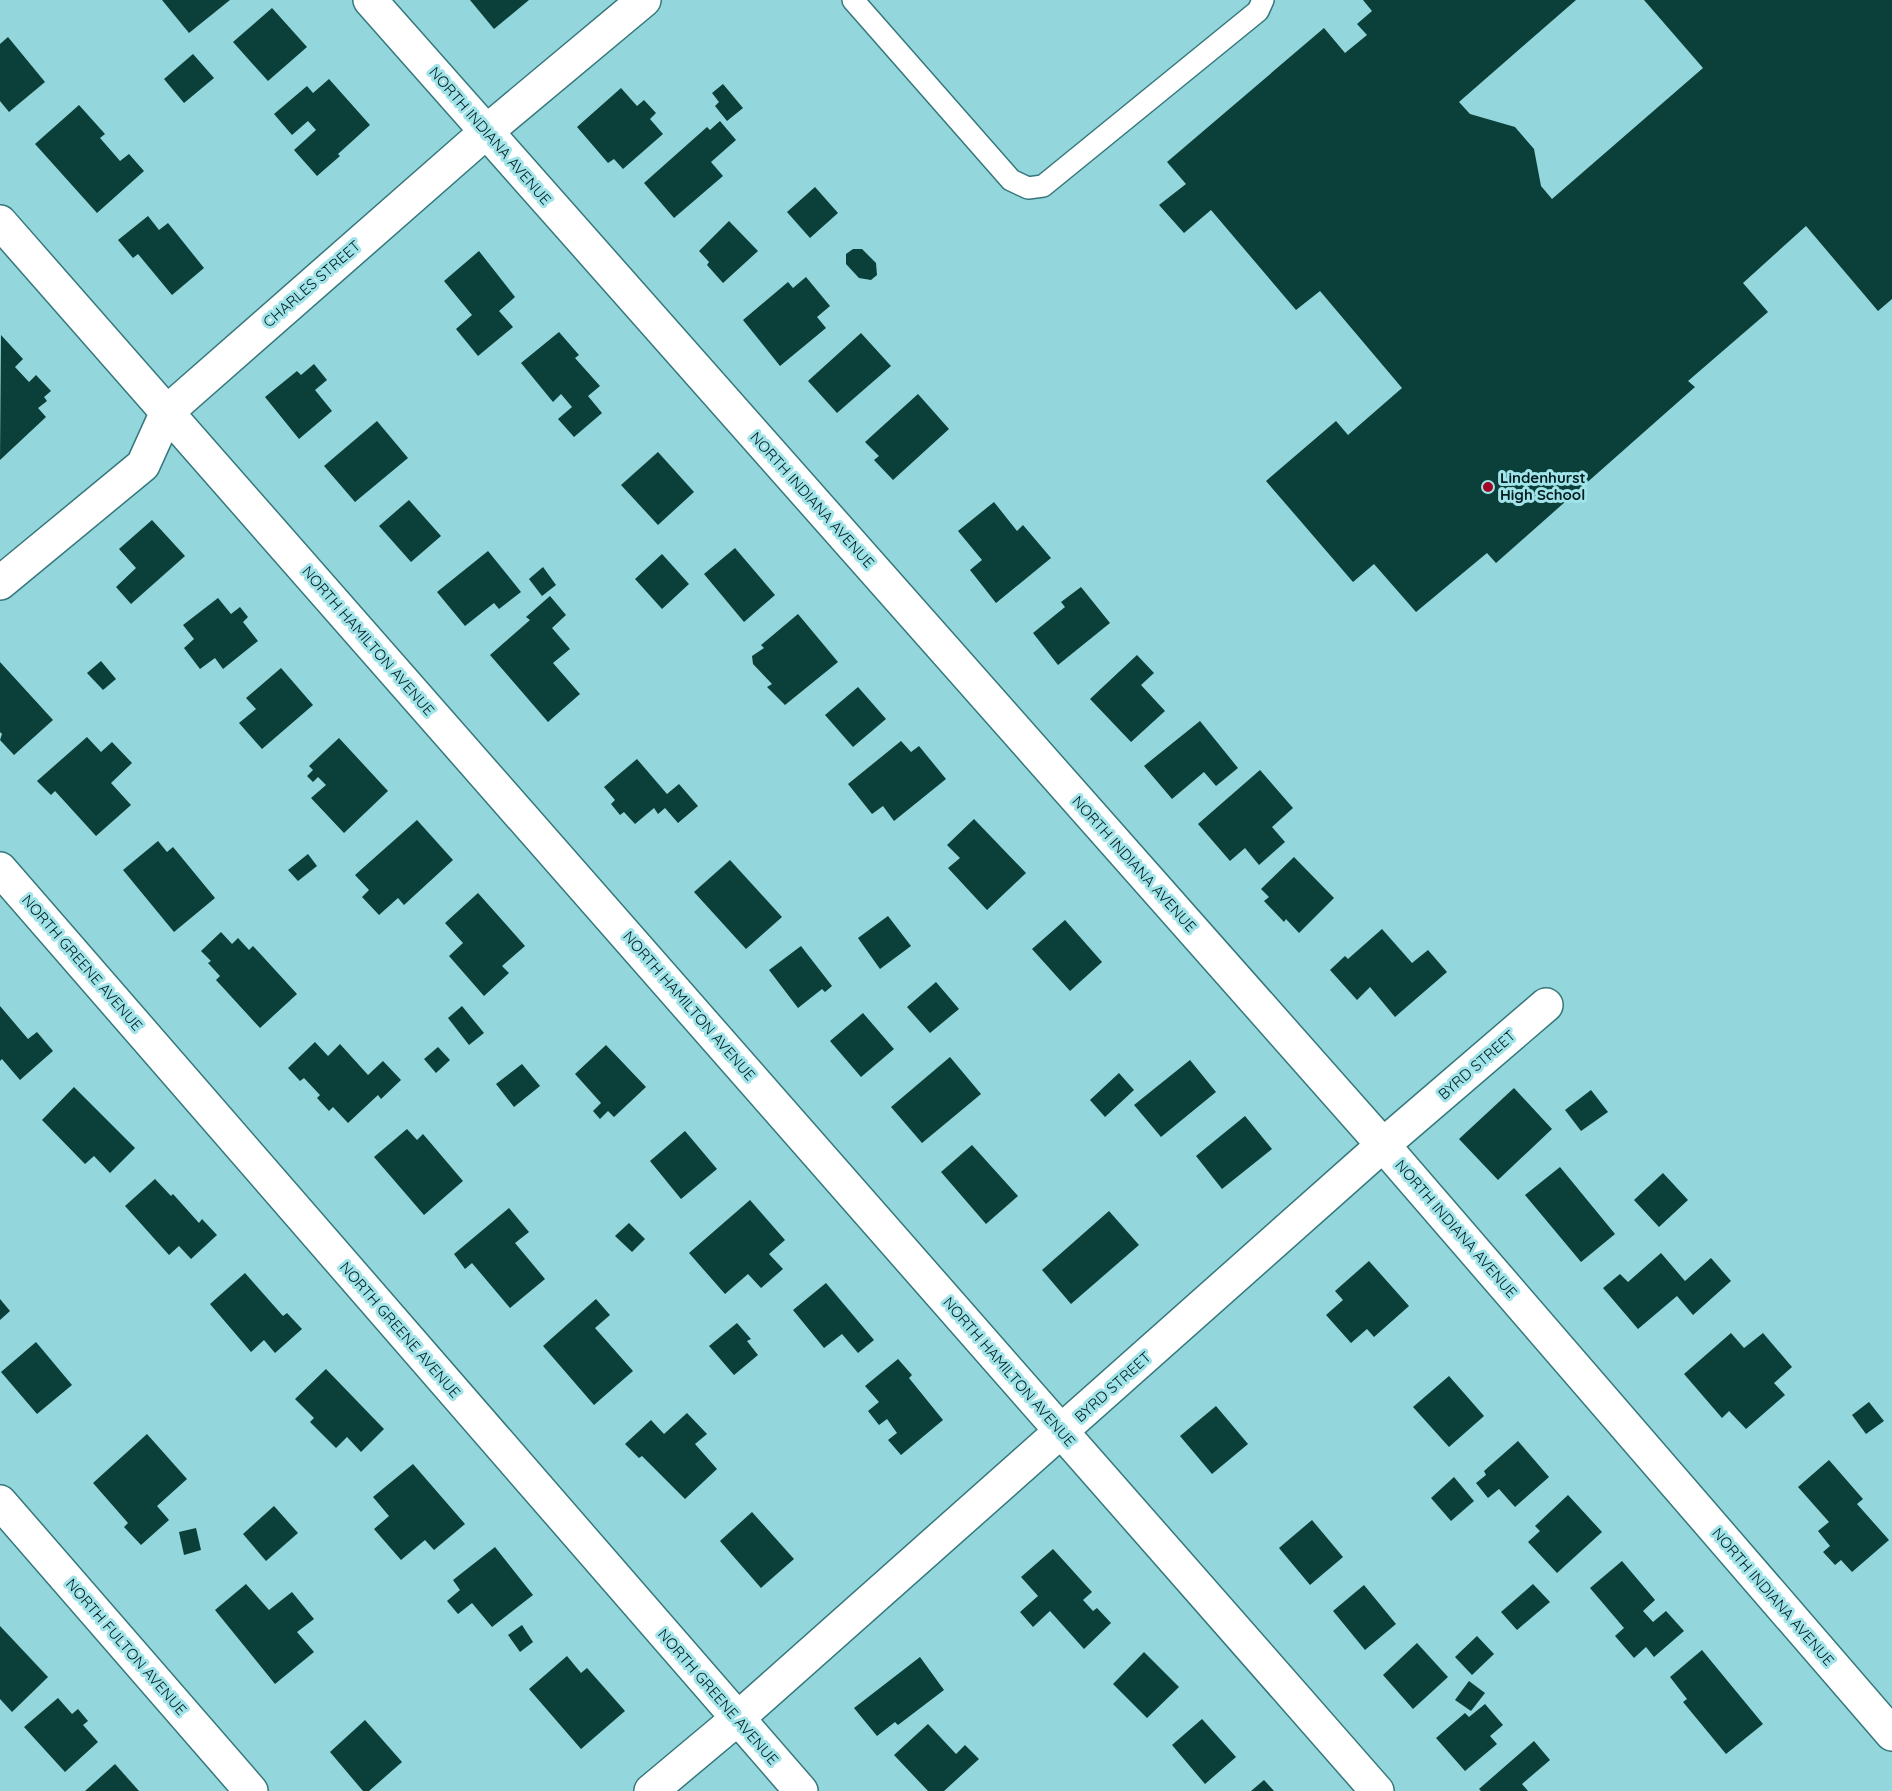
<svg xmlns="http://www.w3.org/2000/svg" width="1892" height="1791" font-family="Quicksand,sans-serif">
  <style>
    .building { fill: #0b3f39 }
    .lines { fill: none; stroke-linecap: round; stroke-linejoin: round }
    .lane-casing { stroke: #35777c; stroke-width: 24 }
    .street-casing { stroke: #35777c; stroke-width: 36 }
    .lane { stroke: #fff; stroke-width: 21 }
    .street { stroke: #fff; stroke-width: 33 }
    .poi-dot { fill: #a20422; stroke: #a0e3e9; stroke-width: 2 }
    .labels { text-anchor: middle; stroke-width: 6; stroke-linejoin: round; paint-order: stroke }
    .street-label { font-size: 15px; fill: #021d1f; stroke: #a0e3e9 }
    .poi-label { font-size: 15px; font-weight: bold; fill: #021d1f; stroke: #a0e3e9; text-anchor: start }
  </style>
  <rect width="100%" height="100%" fill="#93d6db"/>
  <g class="building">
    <path d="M162,0H230L189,33Z"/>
    <path d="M470,0H529L494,29Z"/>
    <path d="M1363,0H1576L1459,102L1470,114L1515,127L1534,149L1541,186L1552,199L1703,68L1644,0H1892V299L1878,311L1806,226L1743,283L1768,312L1688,381L1695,387L1496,563L1487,553L1416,612L1374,564L1353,582L1266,481L1336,421L1348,435L1402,388L1320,291L1296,310L1211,210L1184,233L1159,205L1186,184L1167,162L1324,28L1345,53L1367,35L1357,24L1372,11Z"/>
    <path d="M272,8L307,47L268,81L233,42Z"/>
    <path d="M8,37L45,82L9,112L0,101V44Z"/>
    <path d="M193,54L214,78L184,103L164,79Z"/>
    <path d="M329,79L370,125L338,154L340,156L317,176L294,150L316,130L308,121L292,135L274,114L307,86L313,93Z"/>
    <path d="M723,84L743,108L727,121L715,106L719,102L712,93Z"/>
    <path d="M621,88L637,106L644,100L656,113L650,119L663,134L623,169L614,159L608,163L577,127Z"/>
    <path d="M79,105L105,134L100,138L120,161L129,154L144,171L97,213L35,144Z"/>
    <path d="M720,121L736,140L711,162L723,176L674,218L644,183L707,127L710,130Z"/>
    <path d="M815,187L838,213L810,238L787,212Z"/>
    <path d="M148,216L159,230L168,223L204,268L172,295L138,254L133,258L118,240Z"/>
    <path d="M729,221L758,251L723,283L707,265L709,262L699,251Z"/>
    <path d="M853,249H862L876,263L877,275L871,280L859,278L846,264V254Z"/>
    <path d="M479,251L515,297L499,311L513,327L478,356L456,329L472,315L444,281Z"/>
    <path d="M806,277L830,306L817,317L826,328L780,366L743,320L788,282L793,288Z"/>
    <path d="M559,332L579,355L575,358L600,386L588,396L602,413L574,437L558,419L572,407L561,394L553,402L521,363Z"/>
    <path d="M861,333L891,366L837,413L808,381Z"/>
    <path d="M1,335L23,359L15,367L29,382L36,375L51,391L44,397L47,401L38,408L46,417L0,460Z"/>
    <path d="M314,364L327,380L315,390L332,411L299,439L265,397L297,371L301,375Z"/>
    <path d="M918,394L949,429L893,480L874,460L879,456L865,442Z"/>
    <path d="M377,421L408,458L355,502L324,466Z"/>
    <path d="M658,452L694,492L658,525L621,485Z"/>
    <path d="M409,500L441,536L411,562L379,526Z"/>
    <path d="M994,502L1017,531L1023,525L1051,558L996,603L970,570L982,560L958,531Z"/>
    <path d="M152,520L185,556L131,604L116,587L136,568L119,549Z"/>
    <path d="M735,548L775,595L744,622L704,574Z"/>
    <path d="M488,551L521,592L499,609L494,603L465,626L437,592Z"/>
    <path d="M662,554L689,584L662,609L635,579Z"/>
    <path d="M543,567L556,585L542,596L529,579Z"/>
    <path d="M1081,587L1110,623L1058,665L1033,633L1065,607L1061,602Z"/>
    <path d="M550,596L566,615L552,628L570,649L553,663L580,694L548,722L490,655L530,620L526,617Z"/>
    <path d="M218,598L231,614L240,607L248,617L243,622L258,641L223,669L215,658L200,669L184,648L194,639L183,625Z"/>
    <path d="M798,614L838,662L785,705L767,687L772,684L753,664L752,656L764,648L761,645Z"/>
    <path d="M1137,655L1154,673L1141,685L1165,711L1131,742L1090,699Z"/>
    <path d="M101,661L116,679L103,690L87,673Z"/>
    <path d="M0,662L53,720L14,755L0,740L2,734L0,732Z"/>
    <path d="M281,668L313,705L262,749L239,723L256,709L246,698Z"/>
    <path d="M858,687L886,719L853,747L825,715Z"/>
    <path d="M1200,721L1238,768L1216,786L1204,772L1172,799L1144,766Z"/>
    <path d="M87,737L101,752L112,742L132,763L111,783L131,805L96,836L55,791L51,795L37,781Z"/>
    <path d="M339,738L388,791L344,833L311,798L326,785L318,777L313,782L307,776L313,770L309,766Z"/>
    <path d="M901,741L911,752L919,746L946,779L894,821L883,806L872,814L848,784Z"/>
    <path d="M637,759L667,794L679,784L698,806L678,823L665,808L658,814L654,808L635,824L624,812L620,815L611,804L615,800L604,787Z"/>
    <path d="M1260,770L1293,808L1272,827L1285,842L1259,865L1245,848L1230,861L1198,824Z"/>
    <path d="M974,819L1026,873L987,910L948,868L960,858L947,845Z"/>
    <path d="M417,820L453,860L404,905L398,898L379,915L362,897L369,890L355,875Z"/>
    <path d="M158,841L167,852L173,847L215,898L174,932L123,870Z"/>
    <path d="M308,854L317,866L298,881L288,870Z"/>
    <path d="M1294,857L1334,898L1299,933L1286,919L1284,922L1264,901L1269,897L1261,889Z"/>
    <path d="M730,860L782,917L746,949L694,892Z"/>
    <path d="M478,893L525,946L502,966L509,973L484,996L449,956L463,943L445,923Z"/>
    <path d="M888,916L911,946L880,969L858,938Z"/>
    <path d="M1065,920L1102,962L1070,991L1032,949Z"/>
    <path d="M1382,929L1412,963L1428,950L1447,972L1395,1017L1370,987L1357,1000L1330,970L1345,956L1348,959Z"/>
    <path d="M221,932L232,944L238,938L249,950L253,946L297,994L260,1028L216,980L220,976L208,963L211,961L201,951Z"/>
    <path d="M801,946L832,986L825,992L822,989L798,1008L769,970Z"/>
    <path d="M936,982L959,1009L930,1033L907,1007Z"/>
    <path d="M0,1006L28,1039L37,1032L53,1051L20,1080L2,1059L0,1061Z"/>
    <path d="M462,1006L484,1033L469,1045L448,1018Z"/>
    <path d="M863,1013L894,1049L861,1077L830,1041Z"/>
    <path d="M315,1042L328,1056L340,1044L368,1075L383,1061L401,1080L381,1099L378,1095L348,1123L333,1107L329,1111L317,1098L320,1095L304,1078L300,1081L288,1068Z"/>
    <path d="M606,1045L646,1087L614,1117L608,1111L600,1119L593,1111L601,1103L575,1074Z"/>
    <path d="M438,1047L450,1060L436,1073L424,1059Z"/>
    <path d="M950,1057L981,1094L922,1143L891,1107Z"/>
    <path d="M1190,1060L1216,1092L1161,1137L1134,1105Z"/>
    <path d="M522,1064L540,1086L514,1107L496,1084Z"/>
    <path d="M1119,1073L1134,1090L1105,1117L1090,1100Z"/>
    <path d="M74,1087L135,1148L110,1173L94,1156L85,1164L42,1120Z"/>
    <path d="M1514,1088L1552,1129L1498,1180L1459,1139Z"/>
    <path d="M1591,1090L1608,1112L1581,1131L1565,1110Z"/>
    <path d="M1245,1116L1272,1149L1222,1189L1196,1156Z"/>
    <path d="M407,1129L417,1140L423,1134L463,1181L424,1215L374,1157Z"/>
    <path d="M685,1131L717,1169L681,1199L650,1161Z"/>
    <path d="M972,1145L1018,1196L986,1224L941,1172Z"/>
    <path d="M1560,1167L1615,1234L1581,1262L1525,1195Z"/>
    <path d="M1663,1173L1688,1200L1659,1227L1634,1200Z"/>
    <path d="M155,1179L171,1196L173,1194L199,1223L202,1219L217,1235L191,1259L179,1246L169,1255L125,1206Z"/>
    <path d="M750,1200L785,1240L769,1254L783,1269L761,1288L748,1274L725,1294L689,1253Z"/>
    <path d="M509,1208L529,1232L515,1243L545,1279L510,1308L472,1263L465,1269L454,1254Z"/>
    <path d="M1109,1211L1139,1245L1071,1304L1042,1270Z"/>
    <path d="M629,1223L645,1239L632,1252L615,1236Z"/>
    <path d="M1661,1253L1685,1281L1711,1258L1731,1281L1693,1315L1677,1296L1638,1329L1603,1288L1620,1274L1628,1282Z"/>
    <path d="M1369,1261L1409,1306L1374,1337L1367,1329L1351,1343L1326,1315L1343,1300L1335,1291Z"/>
    <path d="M245,1273L283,1316L287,1313L302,1329L275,1353L264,1340L251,1352L210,1304Z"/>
    <path d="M826,1283L874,1340L858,1353L842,1334L824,1348L793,1310Z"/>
    <path d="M0,1299L10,1311L0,1320Z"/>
    <path d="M596,1299L610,1315L595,1328L633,1371L594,1405L543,1346Z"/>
    <path d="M737,1323L751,1339L747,1341L758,1355L734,1375L709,1346Z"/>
    <path d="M1731,1333L1744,1348L1763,1333L1792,1367L1774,1383L1785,1395L1746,1429L1729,1411L1722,1418L1684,1374Z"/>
    <path d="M36,1342L72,1385L37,1414L1,1372Z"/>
    <path d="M898,1359L912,1375L909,1378L943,1420L901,1455L888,1440L897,1433L887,1419L879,1425L868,1411L879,1402L865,1386Z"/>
    <path d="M326,1369L384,1429L361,1452L347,1437L336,1448L310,1422L314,1418L295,1399Z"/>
    <path d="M1449,1376L1484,1416L1449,1447L1413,1407Z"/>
    <path d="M1869,1402L1884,1421L1866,1434L1852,1415Z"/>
    <path d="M1216,1406L1248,1444L1212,1474L1180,1436Z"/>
    <path d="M687,1413L707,1434L695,1444L717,1469L685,1499L642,1456L639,1458L625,1444L651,1420L664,1434Z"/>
    <path d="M147,1434L187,1479L157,1506L169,1520L141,1545L124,1527L128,1523L93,1483Z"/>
    <path d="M1518,1441L1549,1477L1515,1507L1499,1489L1488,1498L1476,1483L1486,1475L1484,1471Z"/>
    <path d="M1829,1460L1863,1499L1857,1504L1889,1540L1852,1572L1841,1560L1835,1565L1823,1552L1830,1546L1818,1531L1829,1522L1798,1487Z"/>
    <path d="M413,1464L465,1524L434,1550L425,1540L401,1560L374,1529L389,1516L373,1497Z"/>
    <path d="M1454,1477L1474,1501L1451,1521L1431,1498Z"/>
    <path d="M1568,1495L1602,1532L1557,1573L1528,1542L1540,1531L1535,1526Z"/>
    <path d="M274,1506L298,1533L266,1561L243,1534Z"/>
    <path d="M752,1512L794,1559L761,1588L720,1541Z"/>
    <path d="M1312,1520L1343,1557L1310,1585L1279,1548Z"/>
    <path d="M196,1528L201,1550L184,1555L179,1532Z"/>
    <path d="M495,1547L533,1595L492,1627L472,1603L458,1614L447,1601L460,1590L453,1580Z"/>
    <path d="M1053,1549L1092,1592L1083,1600L1093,1611L1097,1608L1111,1623L1084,1649L1050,1611L1033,1627L1020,1612L1038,1596L1021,1577Z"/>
    <path d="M1622,1561L1655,1600L1643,1611L1653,1622L1666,1611L1684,1631L1654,1657L1646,1647L1634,1658L1615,1636L1624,1628L1590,1588Z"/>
    <path d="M246,1584L269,1610L292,1592L314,1619L297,1632L314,1652L275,1684L215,1610Z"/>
    <path d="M1533,1584L1550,1602L1517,1630L1501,1612Z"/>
    <path d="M1364,1585L1396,1624L1365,1650L1333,1611Z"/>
    <path d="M522,1625L533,1642L520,1652L508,1635Z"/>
    <path d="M0,1626L48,1677L12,1712L0,1699Z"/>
    <path d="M1477,1636L1494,1654L1472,1675L1455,1657Z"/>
    <path d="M1417,1643L1448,1677L1413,1709L1383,1675Z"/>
    <path d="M1702,1650L1763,1724L1726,1754L1683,1702L1687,1699L1670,1677Z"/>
    <path d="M1144,1652L1179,1687L1147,1718L1113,1684Z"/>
    <path d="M567,1656L581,1673L587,1668L625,1711L581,1749L529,1689Z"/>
    <path d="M920,1657L944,1690L898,1725L895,1722L877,1736L854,1708Z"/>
    <path d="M1469,1681L1485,1693L1471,1711L1455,1700Z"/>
    <path d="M58,1698L72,1714L78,1709L88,1721L83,1725L98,1742L65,1772L24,1727Z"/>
    <path d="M1485,1704L1503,1725L1490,1736L1497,1744L1465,1771L1436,1738L1465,1713L1469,1717Z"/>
    <path d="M1202,1719L1236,1757L1205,1784L1172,1745Z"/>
    <path d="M365,1720L402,1762L369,1791H363L330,1752Z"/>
    <path d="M928,1724L956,1754L965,1745L979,1759L944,1791H928L894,1755Z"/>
    <path d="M1534,1741L1550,1760L1522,1784L1528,1791H1481L1479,1789Z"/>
    <path d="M115,1764L139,1791H85Z"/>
    <path d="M1264,1780L1274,1791H1251Z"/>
  </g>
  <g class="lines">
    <g class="lane-casing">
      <path id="lane" d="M853,0L1011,180L1028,188L1043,186L1258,11L1263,0"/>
    </g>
    <g class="street-casing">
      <g id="street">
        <path d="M370,0L1383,1145L1892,1734"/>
        <path d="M0,222L1377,1791"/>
        <path d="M0,583L143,465L167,412L486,132L644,0"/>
        <path d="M0,869L801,1791"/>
        <path d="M0,1502L251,1791"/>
        <path d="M651,1791L737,1719L1383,1145L1546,1005"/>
      </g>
    </g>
    <use href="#lane" class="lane"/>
    <use href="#street" class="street"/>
  </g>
  <circle class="poi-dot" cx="1488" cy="487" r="6"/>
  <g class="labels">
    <g class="street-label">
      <text transform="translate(490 136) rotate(49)" y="5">NORTH INDIANA AVENUE</text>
      <text transform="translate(312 284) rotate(-41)" y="5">CHARLES STREET</text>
      <text transform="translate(812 500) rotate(48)" y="5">NORTH INDIANA AVENUE</text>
      <text transform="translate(368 641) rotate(49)" y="5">NORTH HAMILTON AVENUE</text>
      <text transform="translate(1134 864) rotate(48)" y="5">NORTH INDIANA AVENUE</text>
      <text transform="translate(82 963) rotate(49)" y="5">NORTH GREENE AVENUE</text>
      <text transform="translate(689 1006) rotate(49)" y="5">NORTH HAMILTON AVENUE</text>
      <text transform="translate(1477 1065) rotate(-41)" y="5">BYRD STREET</text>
      <text transform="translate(1456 1229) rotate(49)" y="5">NORTH INDIANA AVENUE</text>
      <text transform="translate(400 1330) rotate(49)" y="5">NORTH GREENE AVENUE</text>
      <text transform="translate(1009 1372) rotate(49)" y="5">NORTH HAMILTON AVENUE</text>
      <text transform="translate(1113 1387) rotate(-42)" y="5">BYRD STREET</text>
      <text transform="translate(1773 1597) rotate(49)" y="5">NORTH INDIANA AVENUE</text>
      <text transform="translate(126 1647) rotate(49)" y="5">NORTH FULTON AVENUE</text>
      <text transform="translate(718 1697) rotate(49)" y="5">NORTH GREENE AVENUE</text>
    </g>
    <g class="poi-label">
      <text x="1500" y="483">Lindenhurst<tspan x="1500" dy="17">High School</tspan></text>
    </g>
  </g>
</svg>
